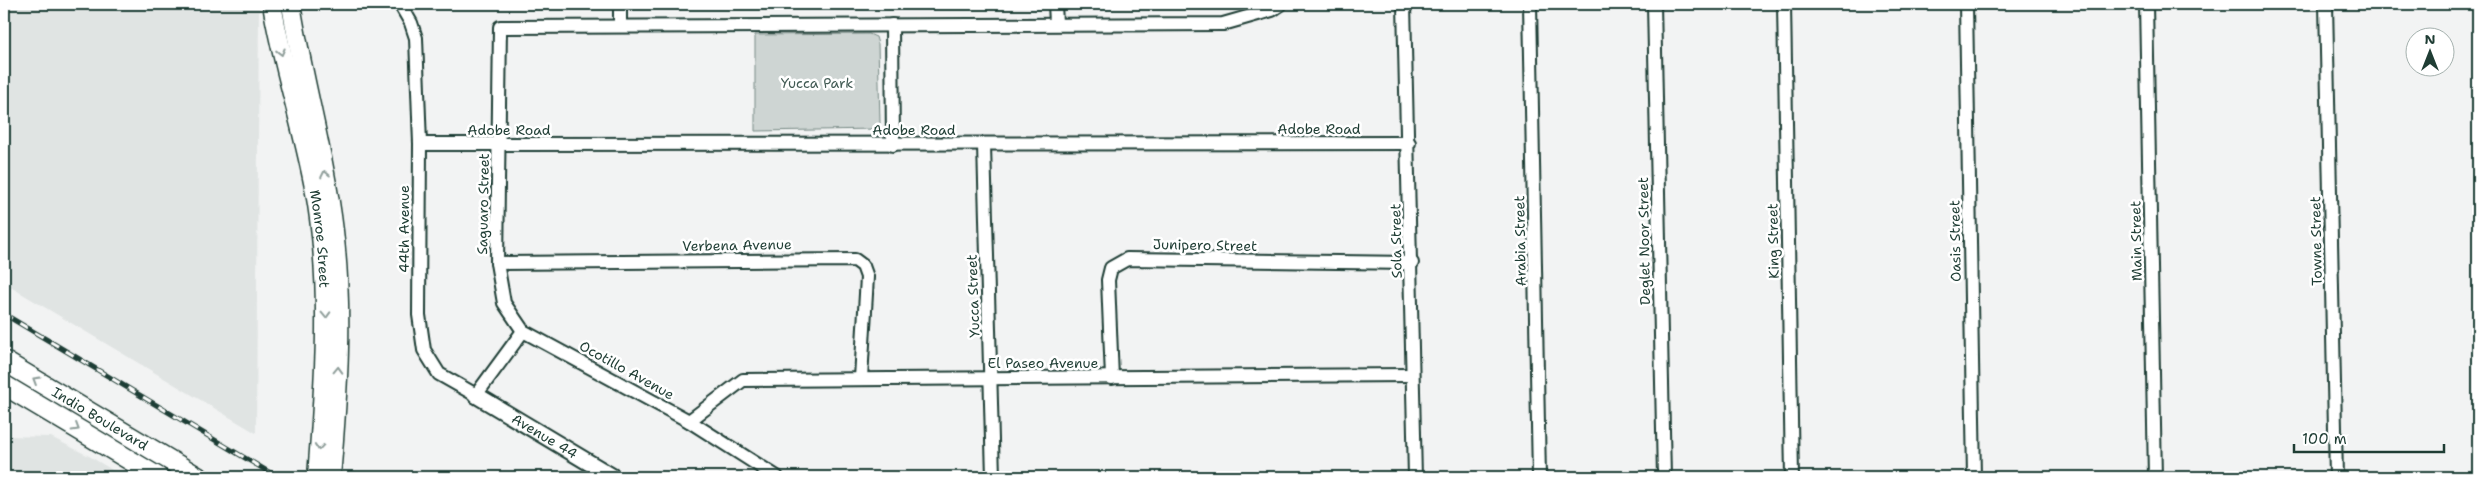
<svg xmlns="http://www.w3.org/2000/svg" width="2482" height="481" font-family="'Shantell Sans',sans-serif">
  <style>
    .built { fill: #e0e4e3 }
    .green { fill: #ced5d3; stroke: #768984 }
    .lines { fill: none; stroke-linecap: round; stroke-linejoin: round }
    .minor-casing { stroke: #1f3d34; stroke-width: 16 }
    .tertiary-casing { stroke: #1f3d34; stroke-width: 19 }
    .secondary-casing { stroke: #1f3d34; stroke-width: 21 }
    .primary-casing { stroke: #1f3d34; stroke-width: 22 }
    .minor { stroke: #fff; stroke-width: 12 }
    .tertiary { stroke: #fff; stroke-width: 15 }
    .secondary { stroke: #fff; stroke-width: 18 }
    .primary { stroke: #fff; stroke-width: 19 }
    .rail-casing { stroke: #1f3d34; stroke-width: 5 }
    .rail { stroke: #fff; stroke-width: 3; stroke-dasharray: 9; stroke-linecap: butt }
    .oneway { stroke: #8f9e9a }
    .labels { text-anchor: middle; stroke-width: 5; stroke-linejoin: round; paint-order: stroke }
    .park-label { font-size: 14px; fill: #425b54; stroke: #fff }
    .street-label { font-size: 14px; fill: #1f3d34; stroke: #fff }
  </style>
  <rect width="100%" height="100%" fill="#f2f3f3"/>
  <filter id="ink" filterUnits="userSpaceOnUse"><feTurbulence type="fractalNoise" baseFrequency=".02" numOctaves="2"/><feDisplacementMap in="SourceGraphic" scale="10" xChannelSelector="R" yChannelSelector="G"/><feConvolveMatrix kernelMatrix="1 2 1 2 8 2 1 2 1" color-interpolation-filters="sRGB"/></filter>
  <g filter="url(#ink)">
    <g class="built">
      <path d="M4,4H259L256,433L4,283Z"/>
      <path d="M4,436L51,437L89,456L124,477H4Z"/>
    </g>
    <path class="green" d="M869,34L876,37L878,44L880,123L876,129L755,131V35Z"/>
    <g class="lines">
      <g class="minor-casing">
        <g id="minor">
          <path d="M400,4L411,23L416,38L420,144L419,315L424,350L439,374L476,395L523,331"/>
          <path d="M620,4V26"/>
          <path d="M1055,4L1056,23"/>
          <path d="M1404,4L1415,477"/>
          <path d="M1530,4L1539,477"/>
          <path d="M1654,4L1664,477"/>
          <path d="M1784,4L1792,477"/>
          <path d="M1966,4L1974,477"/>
          <path d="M2146,4L2155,477"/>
          <path d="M2326,4L2336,477"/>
          <path d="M892,25L893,145"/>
          <path d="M420,144L1409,143"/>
          <path d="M984,145L993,477"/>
          <path d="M497,263L855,260L863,266L867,277L861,378"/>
          <path d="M1112,378L1108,280L1111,268L1127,259L1412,263"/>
          <path d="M689,421L743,380L1412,375"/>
          <path d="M777,477L689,421L523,331L504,303L497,263L500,27L1223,24L1272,10L1281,4"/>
        </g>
      </g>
      <g class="tertiary-casing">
        <g id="tertiary">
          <path id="s1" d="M476,395L613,477"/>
        </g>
      </g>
      <g class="secondary-casing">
        <g id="secondary">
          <path id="s2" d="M272,4C283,71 306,136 317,204C331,295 324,386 317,477"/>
          <path d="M291,4C303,80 325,155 334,231C344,313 338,395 331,477"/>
        </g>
      </g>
      <g class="primary-casing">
        <g id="primary">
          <path id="s3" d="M4,361L198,477"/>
          <path d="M4,385L158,477"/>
        </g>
      </g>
      <use href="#minor" class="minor"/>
      <use href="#tertiary" class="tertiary"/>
      <use href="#secondary" class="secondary"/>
      <use href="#primary" class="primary"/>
      <g class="rail-casing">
        <path id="rail" d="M4,314L277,477"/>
      </g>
      <use href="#rail" class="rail"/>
    </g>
    <defs><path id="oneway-chevron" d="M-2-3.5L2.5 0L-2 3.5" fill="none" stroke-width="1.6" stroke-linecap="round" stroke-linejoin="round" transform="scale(1.25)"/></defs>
    <g class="oneway">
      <use href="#oneway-chevron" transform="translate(281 52) rotate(76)"/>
      <use href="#oneway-chevron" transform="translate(325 174) rotate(-102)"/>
      <use href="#oneway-chevron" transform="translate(326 315) rotate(88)"/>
      <use href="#oneway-chevron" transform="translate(338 370) rotate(-88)"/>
      <use href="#oneway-chevron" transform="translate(36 380) rotate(-149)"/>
      <use href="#oneway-chevron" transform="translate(76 428) rotate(31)"/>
      <use href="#oneway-chevron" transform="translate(319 447) rotate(95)"/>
    </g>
  </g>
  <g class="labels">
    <g class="park-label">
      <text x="817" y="88">Yucca Park</text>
    </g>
    <g class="street-label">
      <text x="1319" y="134">Adobe Road</text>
      <text x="509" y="135">Adobe Road</text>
      <text x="914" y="135">Adobe Road</text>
      <text transform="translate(483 204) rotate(-89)" y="5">Saguaro Street</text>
      <text transform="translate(404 229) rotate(-90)" y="5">44th Avenue</text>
      <text dy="5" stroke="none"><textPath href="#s2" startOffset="240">Monroe Street</textPath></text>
      <text transform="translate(1396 241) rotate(-91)" y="5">Sola Street</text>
      <text transform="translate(1520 241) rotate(-91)" y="5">Arabia Street</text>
      <text transform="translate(1644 241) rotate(-91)" y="5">Deglet Noor Street</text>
      <text transform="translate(1773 241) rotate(-91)" y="5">King Street</text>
      <text transform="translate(1955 241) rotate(-91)" y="5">Oasis Street</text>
      <text transform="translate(2136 241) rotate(-91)" y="5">Main Street</text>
      <text transform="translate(2316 241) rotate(-91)" y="5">Towne Street</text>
      <text transform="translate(737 245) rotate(-1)" y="5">Verbena Avenue</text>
      <text transform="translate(1205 245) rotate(1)" y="5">Junipero Street</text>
      <text transform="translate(973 296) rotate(-92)" y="5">Yucca Street</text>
      <text x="1043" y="368">El Paseo Avenue</text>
      <text transform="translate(627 370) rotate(29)" y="5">Ocotillo Avenue</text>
      <text dy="5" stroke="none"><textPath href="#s3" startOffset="112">Indio Boulevard</textPath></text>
      <text dy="5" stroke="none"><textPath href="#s1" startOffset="80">Avenue 44</textPath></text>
    </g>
  </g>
  <rect width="2482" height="481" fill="none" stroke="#fff" stroke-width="20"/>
  <rect x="10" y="10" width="2462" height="461" fill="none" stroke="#1f3d34" stroke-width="2" filter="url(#ink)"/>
  <g transform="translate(2430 52)"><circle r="24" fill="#ffffff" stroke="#a5b1ae"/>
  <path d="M0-4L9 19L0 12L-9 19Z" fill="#1f3d34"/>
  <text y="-8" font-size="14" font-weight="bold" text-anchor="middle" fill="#1f3d34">N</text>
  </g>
  <path d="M2294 444v8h150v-8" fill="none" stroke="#1f3d34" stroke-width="2.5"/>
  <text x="2302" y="444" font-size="15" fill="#1f3d34" stroke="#ffffff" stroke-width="4" paint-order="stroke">100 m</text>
</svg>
